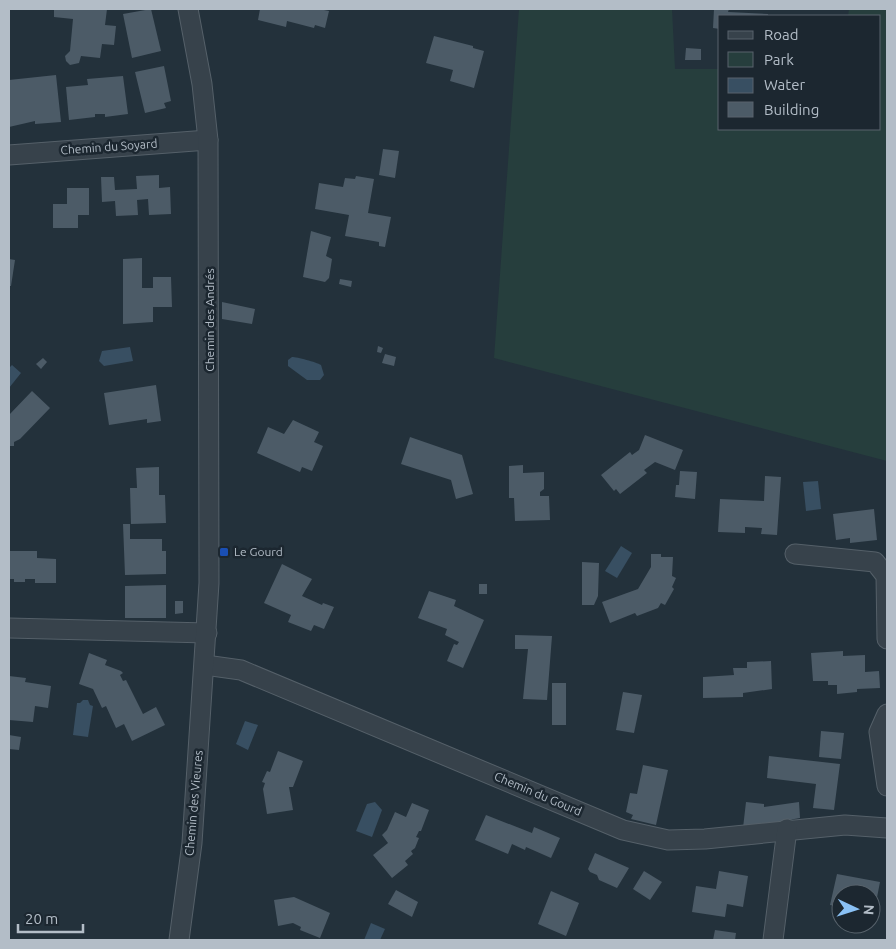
<svg xmlns="http://www.w3.org/2000/svg" width="896" height="949" font-family="Ubuntu,sans-serif">
  <style>
    .green { fill: #263e3d }
    .water { fill: #384f62 }
    .building { fill: #4c5b67 }
    .lines { fill: none; stroke-linecap: round; stroke-linejoin: round }
    .street-casing { stroke: #556069; stroke-width: 21 }
    .street { stroke: #37424b; stroke-width: 19 }
    .transit-dot { fill: #1a4fb4; stroke: #1c2730; stroke-width: 2 }
    .labels { text-anchor: middle; stroke-width: 5; stroke-linejoin: round; paint-order: stroke }
    .street-label { font-size: 12px; fill: #b3bdc7; stroke: #1c2730 }
    .poi-label { font-size: 12px; fill: #b3bdc7; stroke: #1c2730; text-anchor: start }
  </style>
  <rect width="100%" height="100%" fill="#23313b"/>
  <path class="green" d="M519,9H672L675,69H720V129H880V16H848L849,9H887V461L494,358Z"/>
  <g class="water">
    <path d="M130,347L133,361L104,366L99,361L102,351Z"/>
    <path d="M292,357C297,357 316,362 321,365L324,375L320,380H307L288,366V360Z"/>
    <path d="M12,365L21,373L9,388V368Z"/>
    <path d="M818,481L821,509L806,511L803,482Z"/>
    <path d="M621,546L632,553L617,578L605,571Z"/>
    <path d="M83,700H88L90,705L93,706L88,737L73,735L77,703H80Z"/>
    <path d="M245,721L258,725L248,750L236,744Z"/>
    <path d="M375,802L382,810L372,837L356,831L367,804Z"/>
    <path d="M371,923L385,929L380,940H364Z"/>
  </g>
  <g class="building">
    <path d="M54,9H107L105,25L116,26L114,45L102,44L100,58L81,56L79,63L70,65L66,61L65,56L70,51L73,19L54,17Z"/>
    <path d="M151,9L161,51L132,58L123,14Z"/>
    <path d="M260,9H319L329,11L325,28L315,25L314,28L287,21L286,27L258,20Z"/>
    <path d="M714,9H729L728,12L768,14V16H720V29L713,28Z"/>
    <path d="M434,36L473,46V48L484,51L474,88L450,81L453,70L426,63Z"/>
    <path d="M686,48L701,49V60H685Z"/>
    <path d="M164,66L171,101L164,103L166,108L145,113L135,72Z"/>
    <path d="M56,75L61,122L35,124V121L9,127V80Z"/>
    <path d="M123,76L128,114L105,117V114H95V117L69,120L66,87L88,85L87,79Z"/>
    <path d="M383,149L399,151L395,178L379,175Z"/>
    <path d="M159,175V188L170,187L171,214L149,215L148,199L137,200L138,215L116,216L115,201L102,202L101,177H114L115,190L137,189L136,176Z"/>
    <path d="M356,176L374,179L368,213L391,217L385,247L379,246V242L345,236L349,215L315,209L319,183L343,187L345,178L355,179Z"/>
    <path d="M67,188H89V215H78V228H53V204H67Z"/>
    <path d="M311,231L331,237L326,256L332,259L329,278L325,282L303,277Z"/>
    <path d="M142,258V288H153V277H171L172,307H153V322L123,324V259Z"/>
    <path d="M9,259L15,260L11,286H9Z"/>
    <path d="M340,279L352,281L351,287L339,284Z"/>
    <path d="M222,302L255,309L252,324L222,319Z"/>
    <path d="M378,346L383,348L381,353L377,352Z"/>
    <path d="M385,354L396,357L394,366L382,363Z"/>
    <path d="M43,358L47,362L41,369L36,364Z"/>
    <path d="M156,385L161,421L147,423V419L109,425L104,393Z"/>
    <path d="M32,391L50,408L20,439L14,442V446H9V415Z"/>
    <path d="M293,420L319,432L314,442L323,446L312,471L302,467L300,472L257,453L268,427L284,434Z"/>
    <path d="M645,435L683,450L675,470L655,462L644,470L647,473L620,494L616,489L614,491L601,475L630,452L632,455L639,450Z"/>
    <path d="M410,437L462,455L473,494L456,499L451,480L401,464Z"/>
    <path d="M523,465V473L544,472V489L540,492V496H549L550,520L515,521L514,498H509V466Z"/>
    <path d="M159,467V495H165L166,523L131,524L130,488H137L136,468Z"/>
    <path d="M680,471L697,472L695,499L675,497L676,485H679Z"/>
    <path d="M765,476L781,477L777,535L761,534L762,528L745,527V533L718,532L720,499L764,501Z"/>
    <path d="M874,509L877,540L850,543V538L836,540L833,514Z"/>
    <path d="M123,524H130V539H162V551H166V574L125,575Z"/>
    <path d="M9,551H37V558L56,559V583H35V579H25V582H14V579H9Z"/>
    <path d="M651,554H661V557H673L672,576L676,578L672,587L674,589L665,605L661,603L658,608L637,616L635,613L610,623L602,602L638,589L651,567Z"/>
    <path d="M582,562L599,563L598,596L594,605H582Z"/>
    <path d="M282,564L312,579L302,596L322,605L323,603L334,607L324,629L314,625L311,631L288,622L291,615L264,603Z"/>
    <rect x="479" y="584" width="8" height="10"/>
    <path d="M166,585V618H125V586Z"/>
    <path d="M429,591L456,600L454,606L484,620L463,668L447,661L454,644L457,645L459,642L445,635L447,629L418,618Z"/>
    <path d="M175,601H183V613L175,614Z"/>
    <path d="M515,635L552,636L547,700L523,699L528,649H515Z"/>
    <path d="M843,651V656L865,655V672L879,671L880,688L857,689V692L837,694V685H828V681H813L811,653Z"/>
    <path d="M89,653L107,660L105,665L121,671L123,673L120,675L123,681L126,680L143,714L156,707L165,725L132,741L124,724L116,728L106,706L102,708L93,689L79,684Z"/>
    <path d="M771,661L772,689L743,693V697L703,698V677L734,675L733,668H747V662Z"/>
    <path d="M9,676L26,678L25,682L51,686L48,708L35,706L33,722L9,720Z"/>
    <rect x="552" y="683" width="14" height="42"/>
    <path d="M623,692L642,695L634,733L616,730Z"/>
    <path d="M821,731L844,733L841,759L819,757Z"/>
    <path d="M9,735L21,737L19,750L9,749Z"/>
    <path d="M278,751L303,761L293,787H289L293,810L267,814L263,789L265,783L262,782L267,771L270,772Z"/>
    <path d="M769,756L840,764L834,810L813,808L816,784L767,778Z"/>
    <path d="M643,765L668,770L656,825L631,819L633,815L626,812L630,793L637,794Z"/>
    <path d="M746,802L764,804V807L799,802L800,818L743,828Z"/>
    <path d="M412,803L429,810L421,831H419L416,837L419,838L415,848L411,851L413,854L405,861L408,865L392,878L373,855L388,843L382,835L387,830L395,812L406,817Z"/>
    <path d="M486,815L532,833L534,827L560,838L551,858L526,847L525,850L512,844L508,854L475,840Z"/>
    <path d="M595,853L629,868L617,888L599,880L597,875L590,872L588,869Z"/>
    <path d="M644,871L662,882L650,900L633,889Z"/>
    <path d="M719,871L748,876L743,907L727,904L725,917L692,912L696,886L716,889Z"/>
    <path d="M837,874L880,882L874,913H871V894H841V907L830,905Z"/>
    <path d="M396,890L418,902L412,917L388,904Z"/>
    <path d="M551,891L579,903L566,936L538,924Z"/>
    <path d="M294,897L330,913L320,938L300,930L301,927L293,923L278,926L274,900Z"/>
    <path d="M715,930L736,933L735,940H713Z"/>
  </g>
  <g class="lines">
    <g class="street-casing">
      <g id="street">
        <path d="M9,155L208,140"/>
        <path d="M795,554L875,562L886,576L887,639"/>
        <path d="M9,628L207,633"/>
        <path d="M205,665L241,670L623,830L668,840L705,839L845,825L887,828"/>
        <path d="M887,714L879,732L887,786"/>
        <path d="M179,940L192,843L209,583L208,140L202,84L188,9"/>
        <path d="M773,940L787,829"/>
      </g>
    </g>
    <use href="#street" class="street"/>
  </g>
  <rect class="transit-dot" x="219" y="547" width="10" height="10" rx="2.5"/>
  <g class="labels">
    <g class="street-label">
      <text transform="translate(109 147) rotate(-4)" y="4">Chemin du Soyard</text>
      <text transform="translate(210 320) rotate(-90)" y="4">Chemin des Andrés</text>
      <text transform="translate(538 794) rotate(23)" y="4">Chemin du Gourd</text>
      <text transform="translate(194 803) rotate(-85)" y="4">Chemin des Vieures</text>
    </g>
    <g class="poi-label">
      <text x="234" y="556">Le Gourd</text>
    </g>
  </g>
  <rect width="896" height="949" fill="none" stroke="#b3bdc7" stroke-width="20"/>
  <rect x="718" y="15" width="162" height="115" fill="#1c2730" stroke="#58636c"/>
  <rect x="728" y="31" width="25" height="8" fill="#37424b" stroke="#58636c"/>
  <text x="764" y="40" font-size="15" fill="#b3bdc7">Road</text>
  <rect x="728" y="52" width="25" height="15" fill="#263e3d" stroke="#58636c"/>
  <text x="764" y="65" font-size="15" fill="#b3bdc7">Park</text>
  <rect x="728" y="78" width="25" height="15" fill="#384f62" stroke="#58636c"/>
  <text x="764" y="90" font-size="15" fill="#b3bdc7">Water</text>
  <rect x="728" y="102" width="25" height="15" fill="#4c5b67" stroke="#58636c"/>
  <text x="764" y="115" font-size="15" fill="#b3bdc7">Building</text>
  <g transform="translate(856 909) rotate(94)"><circle r="24" fill="#1c2730" stroke="#58636c"/>
  <path d="M0-4L9 19L0 12L-9 19Z" fill="#8ac1f5"/>
  <text y="-8" font-size="14" font-weight="bold" text-anchor="middle" fill="#b3bdc7">N</text>
  </g>
  <path d="M18 924v8h65v-8" fill="none" stroke="#b3bdc7" stroke-width="2.5"/>
  <text x="25" y="924" font-size="15" fill="#b3bdc7" stroke="#1c2730" stroke-width="4" paint-order="stroke">20 m</text>
</svg>
